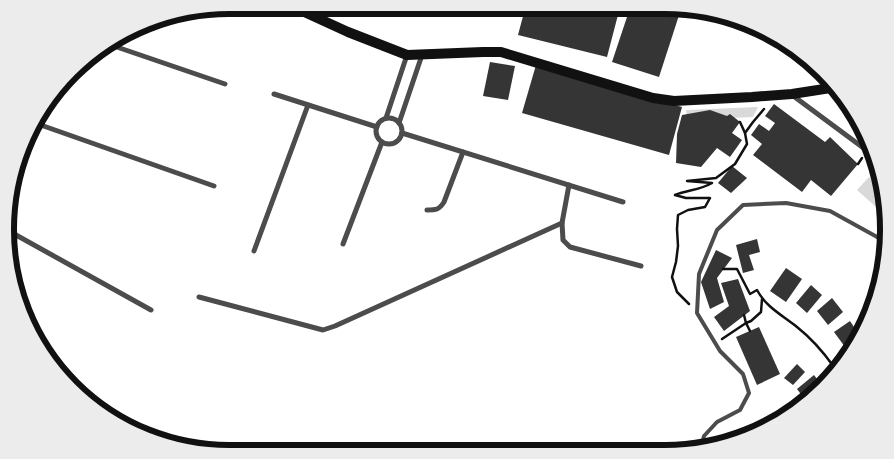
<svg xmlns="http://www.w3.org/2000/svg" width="894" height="459" font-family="'Space Grotesk',sans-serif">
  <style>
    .water { fill: #d9d9d9 }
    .building { fill: #353535 }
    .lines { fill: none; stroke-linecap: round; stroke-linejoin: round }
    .path { stroke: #111; stroke-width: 2.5 }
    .service { stroke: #4c4c4c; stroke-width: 4 }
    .minor { stroke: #4c4c4c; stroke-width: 5 }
    .secondary { stroke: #111; stroke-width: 10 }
    .rim { fill: none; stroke: #111; stroke-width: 6 }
  </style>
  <rect width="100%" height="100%" fill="#fff"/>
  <g class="water">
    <path d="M758,107L753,117L687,120L686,110Z"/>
    <path d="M869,177L881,188L885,215L857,190Z"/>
  </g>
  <g class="building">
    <path d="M526,5H596L619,11L607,57L518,35Z"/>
    <path d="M631,5H679L682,6L659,77L612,62Z"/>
    <path d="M490,62L515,66L508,100L483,96Z"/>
    <path d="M536,65L682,107L669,155L522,113Z"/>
    <path d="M774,104L825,142L830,137L858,164L831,196L811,180L802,192L753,155L762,144L751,135L759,124L769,131L775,123L765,116Z"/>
    <path d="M710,110L727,116L730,114L740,122L732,133L742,140L730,157L717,148L701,167L676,163L677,134L682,115Z"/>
    <path d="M732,166L747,178L731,193L718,183Z"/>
    <path d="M757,239L760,252L749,255L754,270L743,273L736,245Z"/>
    <path d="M716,250L732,258L717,278L724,302L710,309L701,282Z"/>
    <path d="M786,268L802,279L786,302L770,291Z"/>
    <path d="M738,279L750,311L724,331L714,317L729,306L721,283Z"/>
    <path d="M811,285L822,295L807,313L796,303Z"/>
    <path d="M832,298L843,312L828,325L817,311Z"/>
    <path d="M850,321L860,336L845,347L834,332Z"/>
    <path d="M759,327L780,374L757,385L736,337Z"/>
    <path d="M797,364L805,372L793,385L784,378Z"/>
    <path d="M814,375L820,383L803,397L797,389Z"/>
  </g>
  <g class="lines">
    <g class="path">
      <path d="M740,122L745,133"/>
      <path d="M858,164L862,158"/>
      <path d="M723,269H737L750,294L757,290C766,307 782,315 797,327C811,338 824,353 834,367"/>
      <path d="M689,304L677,292L672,277L676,262L678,246L677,229L678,215L688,210L705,207L710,198H686L675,195C688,190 700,190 712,183L687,181L716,178L735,164L747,144L745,133L753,122L764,109"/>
      <path d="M750,331L746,323L751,321L761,312L762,299"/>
      <path d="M722,339L746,323L744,315"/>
    </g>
    <path class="service" d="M701,450L704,436L717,422L740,410L749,393L743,374L720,351L697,313L699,274L717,230L743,205L786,203L830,211L888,243"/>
    <g class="minor">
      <path d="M108,44L225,84"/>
      <path d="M274,94L377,127"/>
      <path d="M792,95L877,158"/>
      <path d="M386,118L407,55"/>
      <circle cx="389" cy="131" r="13"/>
      <path d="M35,123L214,186"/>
      <path d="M399,123L422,55"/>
      <path d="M402,133L623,202"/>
      <path d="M569,185L562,223L563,240L570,247L641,266"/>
      <path d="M427,210C436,210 439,210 444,202L463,152"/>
      <path d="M7,230L151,310"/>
      <path d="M343,244L382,142"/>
      <path d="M254,251L308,105"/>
      <path d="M199,297L323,330L335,326L562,223"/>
    </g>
    <path class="secondary" d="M289,5L348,32L407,55L483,52H501L653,98L674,101L752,97L792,94L837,87"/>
  </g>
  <path d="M0 0H894V459H0ZM229 14H665A215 215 0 0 1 880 229V230A215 215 0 0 1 665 445H229A215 215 0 0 1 14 230V229A215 215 0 0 1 229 14Z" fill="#ececec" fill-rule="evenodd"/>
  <path class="rim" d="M229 14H665A215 215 0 0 1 880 229V230A215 215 0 0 1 665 445H229A215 215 0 0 1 14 230V229A215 215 0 0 1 229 14Z"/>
</svg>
